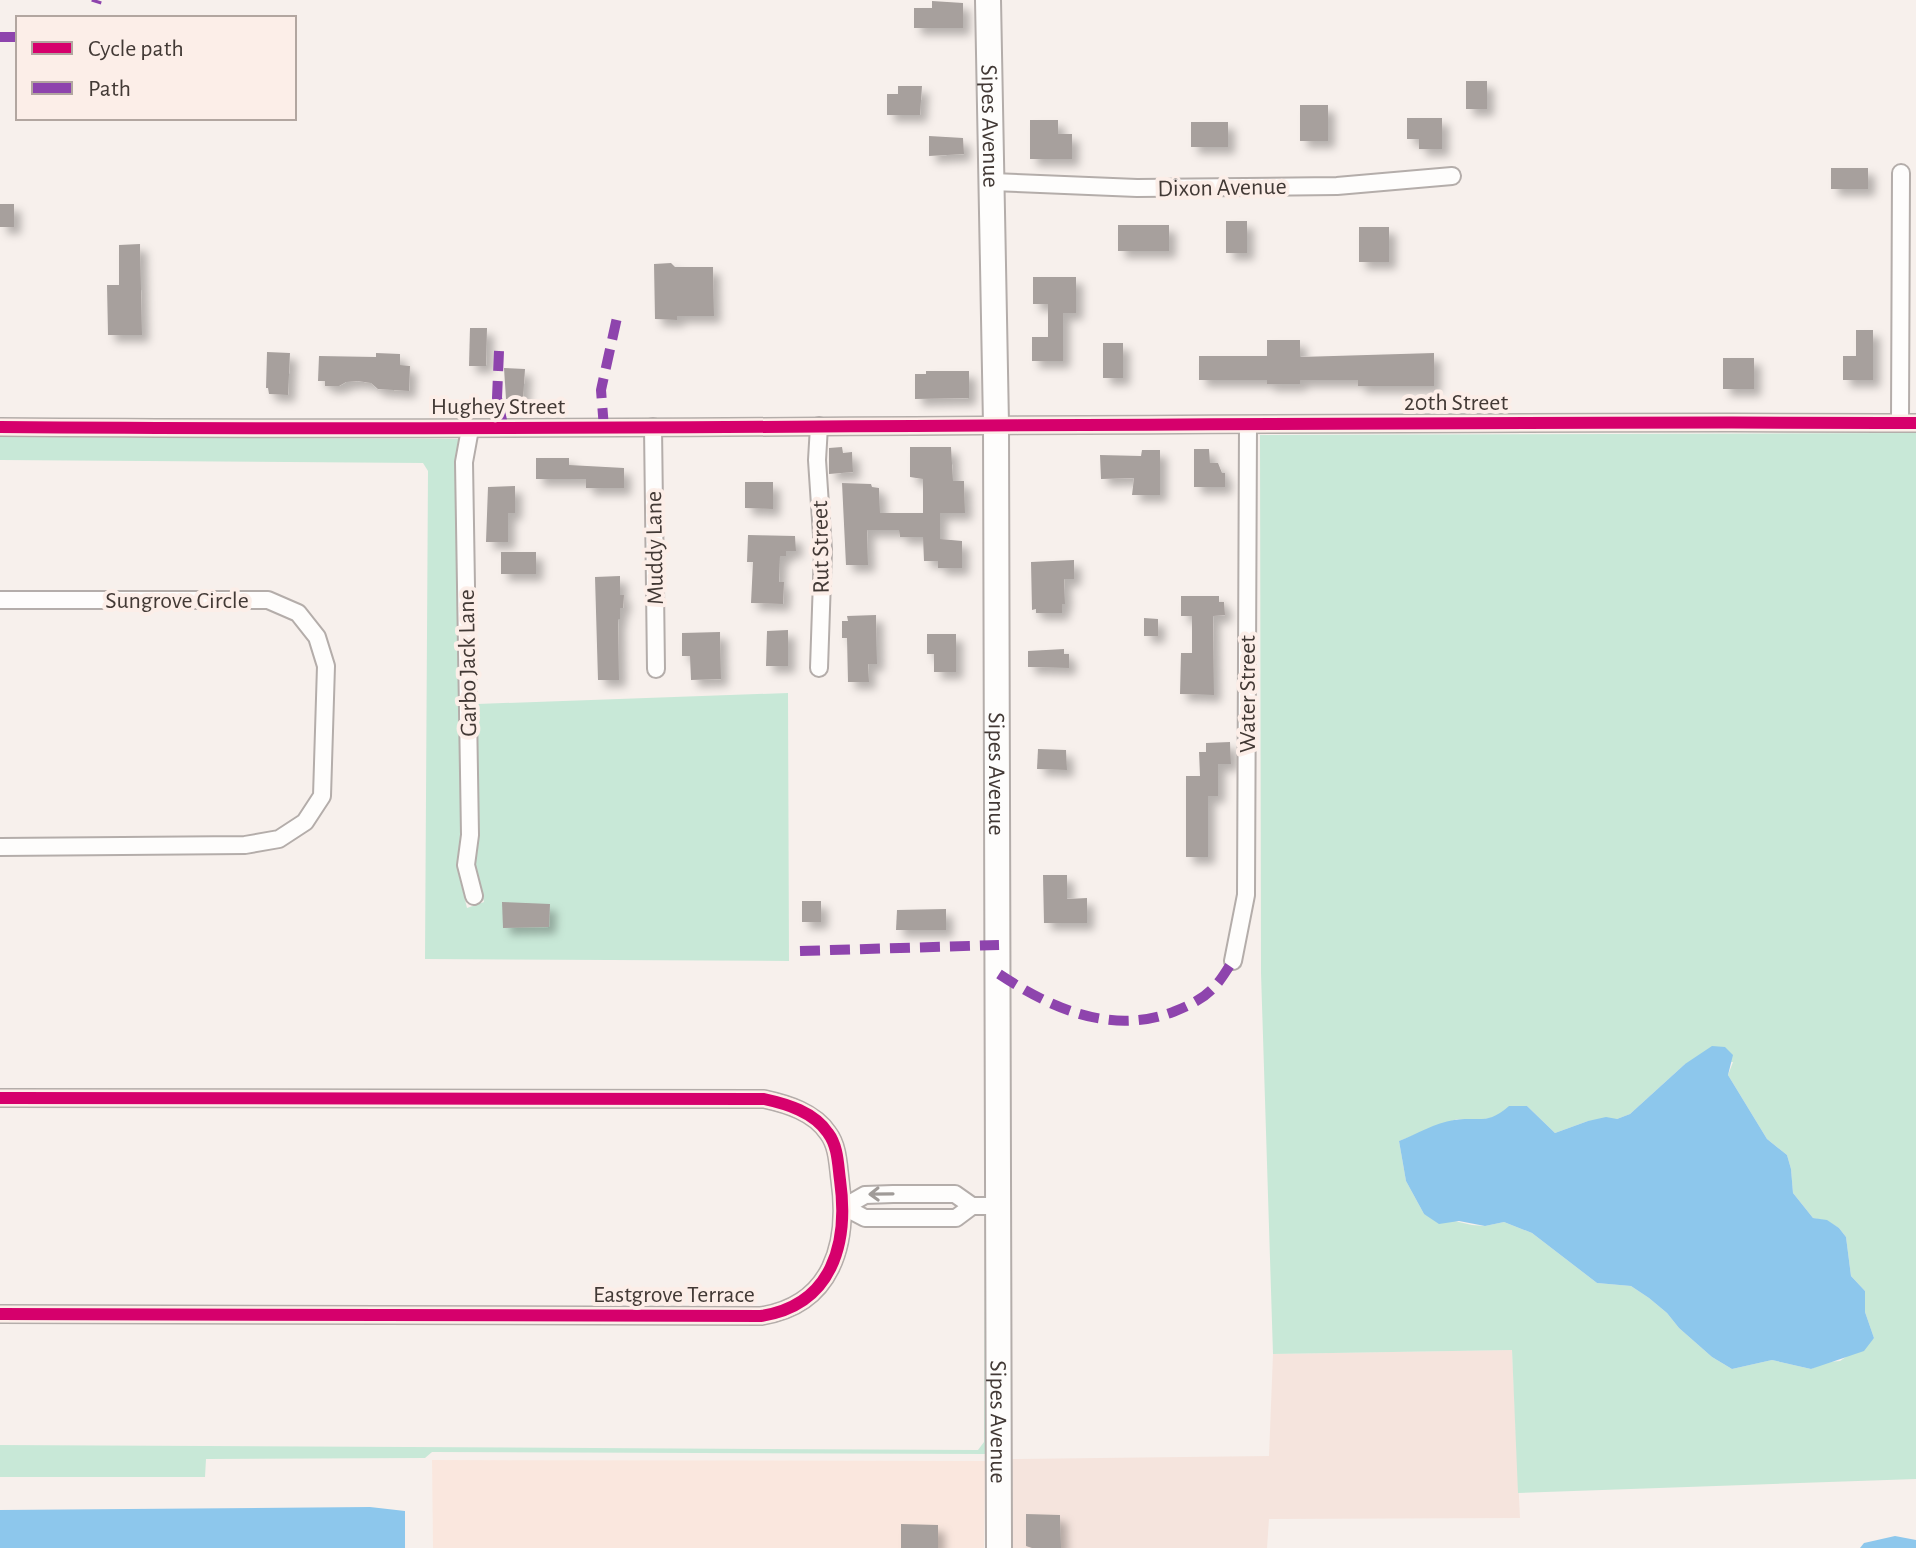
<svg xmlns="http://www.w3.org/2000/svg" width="1916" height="1548" font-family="'Alegreya Sans',sans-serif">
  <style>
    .commercial { fill: #f5e4dd }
    .built { fill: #fae7de }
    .green { fill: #c8e8d7; fill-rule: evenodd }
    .water { fill: #8dc7ec }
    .building { fill: #a7a09d; filter: url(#shadow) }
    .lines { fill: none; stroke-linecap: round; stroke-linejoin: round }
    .street-casing { stroke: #b4adaa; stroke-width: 20 }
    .secondary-casing { stroke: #b4adaa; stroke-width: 28 }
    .street { stroke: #fefdfc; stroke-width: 16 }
    .secondary { stroke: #fefdfc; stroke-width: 24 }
    .quiet { stroke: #8e44ad; stroke-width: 10; stroke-dasharray: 20 10; stroke-linecap: butt }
    .cycleway-casing { stroke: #fceee8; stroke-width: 17 }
    .cycleway { stroke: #d6006c; stroke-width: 12 }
    .oneway { stroke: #a09b98 }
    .labels { text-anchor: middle; stroke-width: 8; stroke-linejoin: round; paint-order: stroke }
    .street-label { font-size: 24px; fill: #423935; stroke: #fceee8 }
  </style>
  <defs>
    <filter id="shadow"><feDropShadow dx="7" dy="7" stdDeviation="4" flood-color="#0004"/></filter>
  </defs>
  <rect width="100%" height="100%" fill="#f7f0ec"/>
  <path class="commercial" d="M1512,1350L1520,1518L1269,1519L1267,1548H1008V1459L1269,1456L1273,1354Z"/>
  <path class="built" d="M432,1460L985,1461L984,1548H433Z"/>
  <g class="green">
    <path d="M1916,433V1479L1518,1493L1512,1350L1273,1354L1261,973L1260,435ZM1733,1062L1728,1075L1767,1139L1787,1155L1791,1169L1793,1193L1813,1218L1827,1221L1839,1228L1846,1237L1851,1276L1865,1291V1312L1874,1338L1840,1361L1827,1362L1811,1369L1772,1360L1732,1369L1712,1357L1679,1328L1667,1313L1649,1298L1631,1286L1597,1283L1532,1233L1504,1222L1485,1226L1472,1225L1424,1214L1406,1181L1399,1141L1457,1119L1473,1121L1496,1117L1527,1106L1555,1133L1588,1121L1617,1119L1630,1114L1685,1064Z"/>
    <path d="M0,437L459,439L455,462L461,834L457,868L467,908L484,902L475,864L479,835L477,704L788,693L789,961L425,959L428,471L423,463L0,460Z"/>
    <path d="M985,1231L988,1454L432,1452L425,1458L206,1459L205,1477H0V1445L978,1450L984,1442Z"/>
  </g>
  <g class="water">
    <path d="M1712,1046L1725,1047L1733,1055L1728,1075L1767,1139L1787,1155L1791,1169L1793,1193L1813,1218L1827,1220L1839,1228L1846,1237L1851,1276L1865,1291V1312L1874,1338L1864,1351L1811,1369L1772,1360L1732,1369L1712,1357L1679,1328L1667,1313L1649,1298L1631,1286L1597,1283L1532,1233L1504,1222L1485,1226L1459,1221L1439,1224L1424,1214L1406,1181L1399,1141C1417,1134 1435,1123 1454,1120C1479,1116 1486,1126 1509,1106H1527L1555,1133L1588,1121L1606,1117L1617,1119L1630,1114L1685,1064Z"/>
    <path d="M370,1507L405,1511V1548H0V1510Z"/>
    <path d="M1895,1536L1916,1540V1548H1860L1864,1543Z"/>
  </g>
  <g class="building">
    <path d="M932,1L963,3V28H914V8H932Z"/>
    <rect x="1466" y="81" width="21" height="28"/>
    <path d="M898,86H922L920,115H887V94H898Z"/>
    <rect x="1300" y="105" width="28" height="36"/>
    <path d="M1407,118H1442V149H1419V139H1407Z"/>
    <path d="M1030,120H1058V134H1072V159H1030Z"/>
    <rect x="1191" y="122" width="37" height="25"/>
    <path d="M929,136L963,138L964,154L929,156Z"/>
    <rect x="1831" y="168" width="37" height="21"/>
    <rect x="0" y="204" width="14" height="23"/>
    <rect x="1226" y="221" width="21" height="32"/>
    <rect x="1118" y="225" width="51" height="26"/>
    <rect x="1359" y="227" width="30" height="35"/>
    <path d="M140,244L142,335H108L107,285H119V245Z"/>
    <path d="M671,263L675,267H713L714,316H677V320L655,319L654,264Z"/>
    <path d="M1033,277H1076V313H1063V361H1032V337H1048V304H1033Z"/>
    <path d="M470,328H487L486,366H469Z"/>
    <path d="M1856,330H1873V380H1843V356H1856Z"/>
    <path d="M1267,340H1300V357L1434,353V386H1358V380H1300V384H1267V380H1199V356H1267Z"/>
    <rect x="1103" y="343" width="20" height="35"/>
    <path d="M267,352L290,353L288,395L269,394L268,388H266Z"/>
    <path d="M376,353L400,354V365L410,366L409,391L378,389L371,383L358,381L346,382L339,386H325V381H318L319,356L376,357Z"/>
    <rect x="1723" y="358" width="31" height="31"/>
    <path d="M504,368L525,369L523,399H506Z"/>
    <path d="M926,371H969V398L915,399V374H926Z"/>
    <path d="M842,447L843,453L852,452L853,472L829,474V448Z"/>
    <path d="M910,447H951L953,481H964L965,513H940V539L962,541V568H938V561H924L923,537H900L899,530H867L868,565H846L842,483L871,484L872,487L879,488L880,513H923V479L910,477Z"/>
    <path d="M1194,449H1209L1210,463H1218L1222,473H1225V487H1194Z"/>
    <path d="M1142,450H1160V495H1132L1134,478L1101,479L1100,455L1141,456Z"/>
    <path d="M536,458H569V465L624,468V488H586V479H536Z"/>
    <path d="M745,482H773V509L745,508Z"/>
    <path d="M515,486V513H508V542H486L488,487Z"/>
    <path d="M748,535L795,536L796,551H786V556H780L779,582H784L783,604L751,603L753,562H747Z"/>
    <rect x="501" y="552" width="35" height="22"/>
    <path d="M1074,560V579H1064L1065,604H1062V613H1036V609L1032,610L1031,562Z"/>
    <path d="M620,576V595H624L623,608H620V619H618L619,680H598L595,577Z"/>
    <path d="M1181,596H1219V602H1224L1225,615L1213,616L1214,695L1180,694L1181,653H1192V616H1181Z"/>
    <path d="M876,615L877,664H868L869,682H848L847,638H842V621H848L847,616Z"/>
    <path d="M1144,618L1158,619V636H1144Z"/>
    <path d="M788,630V666H766L767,631Z"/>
    <path d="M720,632L721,679L691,680L690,656H682V633Z"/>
    <path d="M927,634H956V672H934V654H927Z"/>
    <path d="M1064,649V654H1069V668L1028,667V651Z"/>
    <path d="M1230,742L1231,764H1218V796H1208V857H1186V776H1200L1199,752H1206V743Z"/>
    <path d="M1038,749L1066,750L1067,770L1037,769Z"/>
    <path d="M1043,875H1067V899L1087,898V923H1044Z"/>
    <rect x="802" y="901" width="19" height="21"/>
    <path d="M502,902L550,904L549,927L503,928Z"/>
    <path d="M946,909V930H896L897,910Z"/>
    <path d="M1026,1514L1060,1515L1061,1548H1032L1026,1546Z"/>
    <path d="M901,1524L938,1525V1548H901Z"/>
  </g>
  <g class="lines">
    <g class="street-casing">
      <g id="street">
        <path d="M992,182L1137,188L1337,186L1452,176"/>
        <path d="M1900,423L1901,173"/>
        <path d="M0,427C639,432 1277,420 1916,423"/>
        <path d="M653,427L656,669"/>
        <path d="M470,429L464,462L470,835L466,865L474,896"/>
        <path d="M0,600H268L298,613L317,637L326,666L322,796L305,822L279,839L245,845L0,847"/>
        <path d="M819,668L823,550L817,460L819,426"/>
        <path d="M1233,961L1246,895L1248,425"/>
        <path d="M0,1098L764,1099C787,1104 814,1112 828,1133C838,1146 838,1165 840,1180C849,1244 832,1305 761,1316L0,1314"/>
        <path d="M844,1207L865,1195L893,1194H955L972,1206H999"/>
        <path d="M844,1207L865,1218H956L972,1206"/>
      </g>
    </g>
    <g class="secondary-casing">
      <g id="secondary">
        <path id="s1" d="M988,0L996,424L999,1548"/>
      </g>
    </g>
    <use href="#street" class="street"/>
    <use href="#secondary" class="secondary"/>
    <g class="quiet">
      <path d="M96,3L97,0"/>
      <path d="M0,37H18"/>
      <path d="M499,351L497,398L504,429"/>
      <path d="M604,428L601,390L618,313"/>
      <path d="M800,951L999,945"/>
      <path d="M999,974C1052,1009 1111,1035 1173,1012C1188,1006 1204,999 1215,986C1222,979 1227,969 1233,961"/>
    </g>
    <g class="cycleway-casing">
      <g id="cycleway">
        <path d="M0,427C639,432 1277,420 1916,423"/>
        <path d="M0,1098L764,1099C787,1104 814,1112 828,1133C838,1146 838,1165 840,1180C849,1244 832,1305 761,1316L0,1314"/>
      </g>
    </g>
    <use href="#cycleway" class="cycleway"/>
  </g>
  <defs><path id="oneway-shaft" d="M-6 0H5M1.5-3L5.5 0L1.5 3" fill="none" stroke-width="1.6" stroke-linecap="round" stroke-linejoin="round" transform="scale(2)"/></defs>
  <use class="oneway" href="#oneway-shaft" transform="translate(881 1194) rotate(179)"/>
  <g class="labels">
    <g class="street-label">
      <text dy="8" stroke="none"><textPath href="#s1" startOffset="126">Sipes Avenue</textPath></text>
      <text transform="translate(1222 187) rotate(-1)" y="8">Dixon Avenue</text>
      <text x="1456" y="410">20th Street</text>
      <text x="498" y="414">Hughey Street</text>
      <text transform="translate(820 547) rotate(-91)" y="8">Rut Street</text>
      <text transform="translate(654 548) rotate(-91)" y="8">Muddy Lane</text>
      <text x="177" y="608">Sungrove Circle</text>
      <text transform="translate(467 663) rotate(-91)" y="8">Garbo Jack Lane</text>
      <text transform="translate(1247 694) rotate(-90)" y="8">Water Street</text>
      <text dy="8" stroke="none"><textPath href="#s1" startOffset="774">Sipes Avenue</textPath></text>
      <text x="674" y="1302">Eastgrove Terrace</text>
      <text dy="8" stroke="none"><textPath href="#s1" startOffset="1422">Sipes Avenue</textPath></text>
    </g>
  </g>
  <rect x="16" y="16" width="280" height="104" fill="#fceee8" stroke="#b2a6a0" stroke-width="2"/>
  <rect x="32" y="42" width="40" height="12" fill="#d6006c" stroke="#b2a6a0" stroke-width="2"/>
  <text x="88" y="56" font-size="24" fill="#423935">Cycle path</text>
  <rect x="32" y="82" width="40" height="12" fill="#8e44ad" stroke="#b2a6a0" stroke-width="2"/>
  <text x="88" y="96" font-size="24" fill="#423935">Path</text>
</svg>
